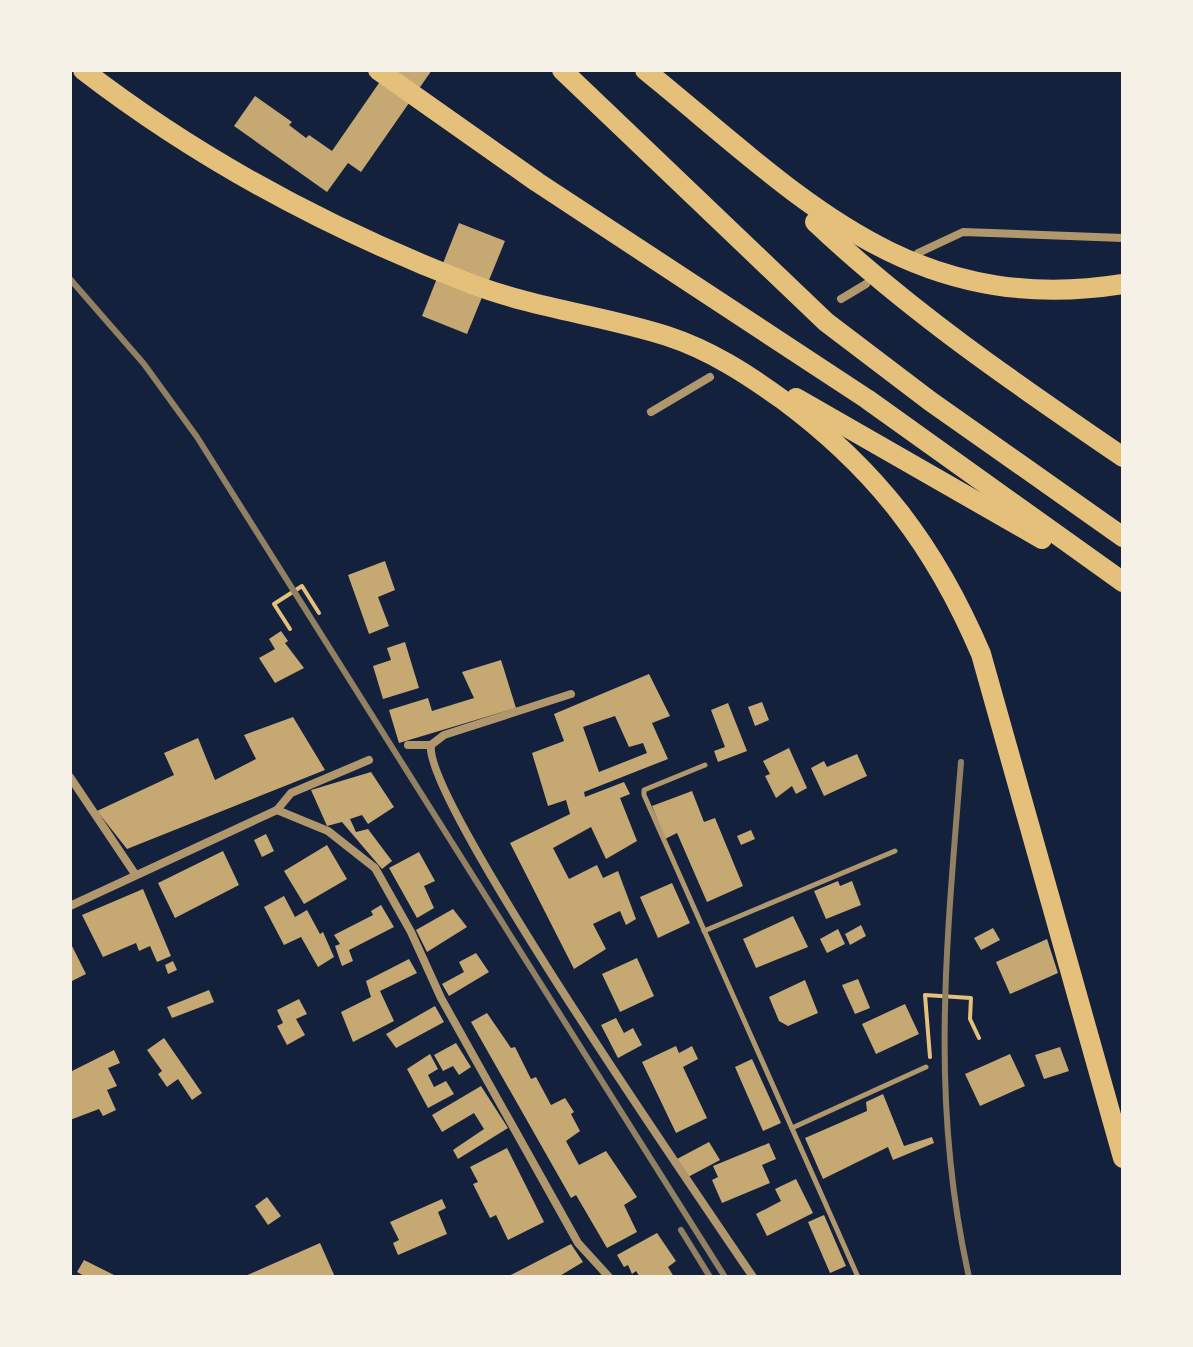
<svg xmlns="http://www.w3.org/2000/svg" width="1193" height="1347" font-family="Karla,sans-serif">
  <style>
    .building { fill: #c6a872; fill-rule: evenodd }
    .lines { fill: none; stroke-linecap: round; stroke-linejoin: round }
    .path { stroke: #e5c07b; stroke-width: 4 }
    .service { stroke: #b1986c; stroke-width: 5 }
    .minor { stroke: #b1986c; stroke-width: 8 }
    .motorway { stroke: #e5c07b; stroke-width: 20 }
    .rail { stroke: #918062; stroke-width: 6 }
  </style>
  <rect width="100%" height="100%" fill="#14213d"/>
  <g class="building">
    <path d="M388,70H432L361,172L348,163L327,192L234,126L255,96L292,122L289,125L306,138L309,135L332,151Z"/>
    <path d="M459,223L505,241L467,334L422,316Z"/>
    <path d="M385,561L395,590L378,597L389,626L369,634L348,575Z"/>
    <path d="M281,631L288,641L285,643L304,668L275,683L259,658L275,649L269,639Z"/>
    <path d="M405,642L419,688L383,699L373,666L391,660L387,648Z"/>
    <path d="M501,660L516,708L399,743L389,710L428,698L432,711L474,698L462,672Z"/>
    <path d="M649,674L670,716L652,723L668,759L584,792L585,797L624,782L630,794L620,798L637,841L606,859L591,827L553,848L569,879L597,865L603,878L618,871L636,919L626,925L620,911L593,924L606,949L574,969L510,843L570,814L566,800L548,806L532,753L564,741L554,714ZM615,716L629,747L643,743L647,753L599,772L583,727Z"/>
    <path d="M762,702L769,720L755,726L748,707Z"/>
    <path d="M728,703L747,751L718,762L714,751L725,747L711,710Z"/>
    <path d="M293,717L325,770L127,849L97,811L174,775L164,753L198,738L215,780L256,759L244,735Z"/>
    <path d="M789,748L807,788L796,794L792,786L776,798L765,776L770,774L763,761Z"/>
    <path d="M857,754L867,776L824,796L811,768L824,761L827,767Z"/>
    <path d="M371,772L394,807L368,824L362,815L350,819L356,832L368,829L392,861L382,869L342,822L327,826L311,790Z"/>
    <path d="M692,791L704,822L715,818L743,886L707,902L677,833L665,839L652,806Z"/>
    <path d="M751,830L755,839L741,845L737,836Z"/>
    <path d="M266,834L274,851L262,857L254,840Z"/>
    <path d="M327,845L347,879L304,904L284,871Z"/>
    <path d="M223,851L239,885L175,918L158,883Z"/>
    <path d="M419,852L435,881L424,886L434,908L417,918L389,868Z"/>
    <path d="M838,881L840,886L852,881L861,905L826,919L814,891Z"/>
    <path d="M672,883L690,923L658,938L640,897Z"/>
    <path d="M143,889L171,956L157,962L150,946L139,951L136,943L103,957L82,915Z"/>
    <path d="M284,896L295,917L307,910L320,934L323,932L334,957L318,967L301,937L284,945L264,907Z"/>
    <path d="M381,905L394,927L349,950L353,961L342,966L335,946L340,944L334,935L373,915L371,911Z"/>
    <path d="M453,909L467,927L427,952L416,930Z"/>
    <path d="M793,916L808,947L756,968L743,939Z"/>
    <path d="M861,925L866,936L850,945L845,934Z"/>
    <path d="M993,928L1000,940L981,950L974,938Z"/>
    <path d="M838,929L845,944L827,953L820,939Z"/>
    <path d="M1047,939L1058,973L1010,994L996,962Z"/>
    <path d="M70,942L86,974L70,982Z"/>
    <path d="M476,953L489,972L449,996L442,984L464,972L459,962Z"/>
    <path d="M637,958L654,996L620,1012L602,974Z"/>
    <path d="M409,959L417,973L380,991L394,1021L353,1042L341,1012L371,997L366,981Z"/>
    <path d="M173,961L177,970L168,974L165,965Z"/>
    <path d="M858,979L870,1008L855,1014L842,985Z"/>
    <path d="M805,980L818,1013L788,1026L779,1021L769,997Z"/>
    <path d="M209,990L214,1002L172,1018L167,1007Z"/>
    <path d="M299,999L307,1014L296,1019L305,1035L287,1045L277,1026L283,1023L277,1010Z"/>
    <path d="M905,1004L919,1034L876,1054L862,1024Z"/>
    <path d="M435,1006L444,1022L396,1048L386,1034Z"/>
    <path d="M487,1013L511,1048L515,1047L531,1079L536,1077L551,1105L565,1098L574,1112L571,1114L580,1131L566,1141L579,1165L606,1151L637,1197L624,1205L637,1232L607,1248L576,1195L571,1198L471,1022Z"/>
    <path d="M616,1018L624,1033L633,1028L642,1045L618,1058L601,1025Z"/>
    <path d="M164,1038L202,1093L192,1100L178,1079L167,1087L158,1074L162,1071L147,1050Z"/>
    <path d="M456,1043L471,1067L459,1075L453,1066L443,1071L434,1055Z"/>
    <path d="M676,1046L679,1053L692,1046L698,1059L683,1067L707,1118L676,1133L642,1062Z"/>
    <path d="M1060,1047L1069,1071L1044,1079L1035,1055Z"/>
    <path d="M114,1050L120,1063L108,1068L117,1086L107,1090L116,1110L103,1116L99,1109L70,1120V1072Z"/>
    <path d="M430,1054L438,1069L428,1075L434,1087L446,1081L454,1094L428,1108L407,1069Z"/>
    <path d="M1010,1054L1025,1086L980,1106L965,1074Z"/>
    <path d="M752,1059L781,1123L763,1131L735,1067Z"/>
    <path d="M481,1086L508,1128L458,1159L453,1150L484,1129L474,1113L442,1132L432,1115Z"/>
    <path d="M883,1094L904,1146L932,1137L934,1143L893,1160L888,1147L823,1179L805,1138L867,1111L866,1102Z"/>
    <path d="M709,1142L720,1160L688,1177L677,1159Z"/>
    <path d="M769,1143L776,1159L762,1165L770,1183L722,1203L712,1180L718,1177L713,1166Z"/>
    <path d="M507,1148L544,1222L508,1240L496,1215L490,1218L473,1184L478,1182L470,1167Z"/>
    <path d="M796,1179L813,1213L767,1236L756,1214L781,1201L775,1189Z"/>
    <path d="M267,1197L281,1216L268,1225L255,1206Z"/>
    <path d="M442,1199L446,1208L438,1212L447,1234L398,1255L393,1243L399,1240L390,1222Z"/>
    <path d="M824,1215L846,1266L830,1273L808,1222Z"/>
    <path d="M657,1233L676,1261L668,1267L674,1277H640L636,1271L632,1274L628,1265L624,1267L617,1255Z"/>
    <path d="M320,1243L335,1277H243Z"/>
    <path d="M571,1244L583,1262L558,1277H507Z"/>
    <path d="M84,1260L118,1277H86L77,1272Z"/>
  </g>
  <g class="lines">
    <g class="path">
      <path d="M290,629L274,604L302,586L319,613"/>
      <path d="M930,1057L925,995L971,998L970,1019L979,1038"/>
    </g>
    <g class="service">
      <path d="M705,765L644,790V795L858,1277"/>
      <path d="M704,931L895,851"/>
      <path d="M792,1128L926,1067"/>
    </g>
    <g class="minor">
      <path d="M918,253L963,232L1123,238"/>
      <path d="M841,299L866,284"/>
      <path d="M651,412L710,377"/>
      <path d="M571,694L444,735L431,745C422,798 706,1207 753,1277"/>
      <path d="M408,745H431"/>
      <path d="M70,777L135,874"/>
      <path d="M277,810L328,831L375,868L411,932L441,998L578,1243L609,1277"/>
      <path d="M70,906L277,810L291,793L369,760"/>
    </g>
    <g class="motorway">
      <path d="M83,70C200,160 331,230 469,283C533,308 601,315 667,336C710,350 747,374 783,400C877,470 935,546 981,654L1123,1158"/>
      <path d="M378,70L537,182L867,399L1123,582"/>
      <path d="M562,70L826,322L930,401L1123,537"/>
      <path d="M645,70C797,193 907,318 1123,284"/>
      <path d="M815,222C909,311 1016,384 1123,457"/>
      <path d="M796,398L1042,539"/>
    </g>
    <g class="rail">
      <path d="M70,279L144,364L197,437L725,1277"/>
      <path d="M961,762C947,940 929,1100 969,1277"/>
      <path d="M681,1230L710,1277"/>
    </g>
  </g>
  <rect width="1193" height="1347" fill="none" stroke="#f6f1e7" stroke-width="144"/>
</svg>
